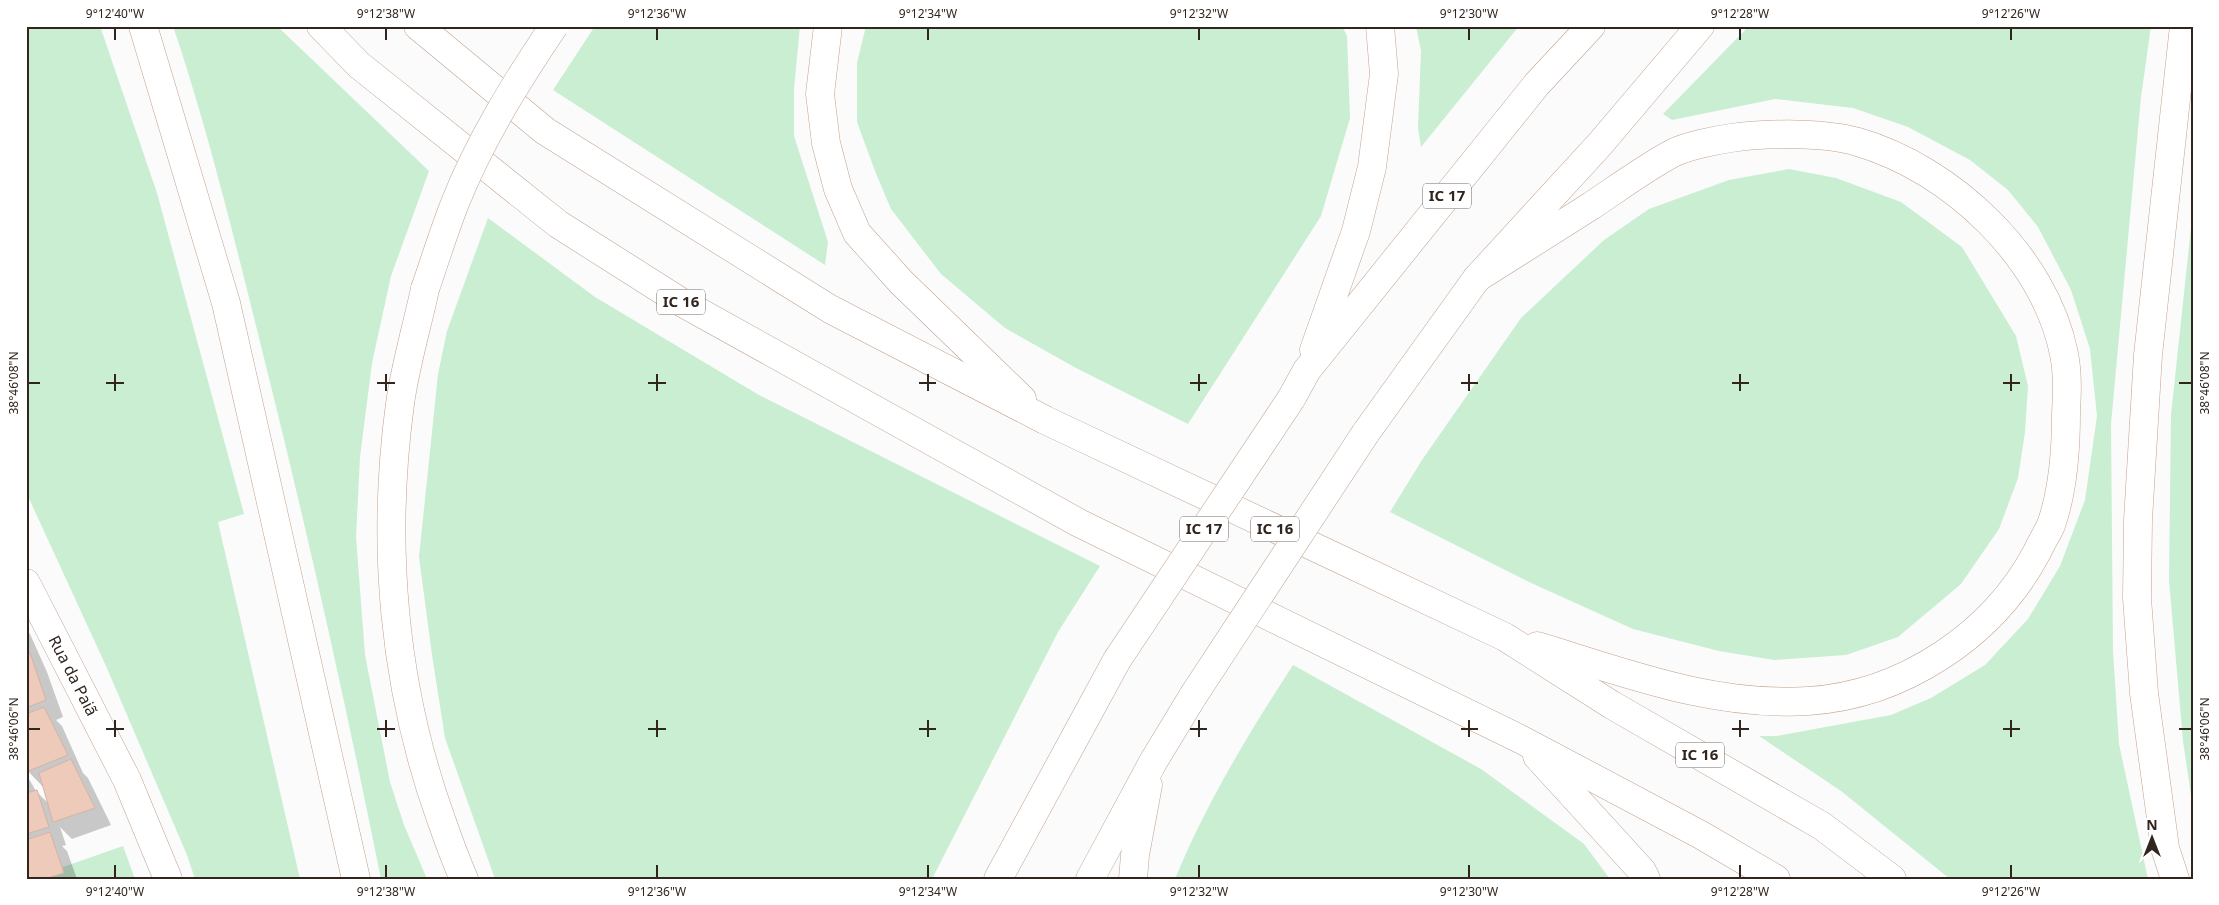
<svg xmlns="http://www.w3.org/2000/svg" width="2219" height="905" font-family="'Noto Sans',sans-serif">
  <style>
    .green { fill: #c9eed2 }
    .shadow { fill: #0003 }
    .building { fill: #eecaba; stroke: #d6b3a3 }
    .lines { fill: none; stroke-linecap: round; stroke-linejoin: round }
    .street-casing { stroke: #c1a28d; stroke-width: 29 }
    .highway-casing { stroke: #c1a28d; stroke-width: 29 }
    .street { stroke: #fff; stroke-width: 28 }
    .highway { stroke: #fff; stroke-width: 28 }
    .highway-bridge-casing { stroke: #c1a28d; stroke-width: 29; stroke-linecap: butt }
    .highway-bridge { stroke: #fff; stroke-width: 28 }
    .ticks { fill: none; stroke: #31251d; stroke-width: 2 }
    .labels { text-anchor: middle; stroke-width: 5; stroke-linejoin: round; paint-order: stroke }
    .shield { fill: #fff; stroke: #6f6661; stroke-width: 1 }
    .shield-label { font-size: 15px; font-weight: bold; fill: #31251d }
    .street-label { font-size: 16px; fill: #31251d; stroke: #fff }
    .neatline { fill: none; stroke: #31251d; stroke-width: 2 }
    .ticks-label { font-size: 12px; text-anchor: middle; fill: #31251d }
  </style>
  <rect width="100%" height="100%" fill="#fbfbfb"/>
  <g class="green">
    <path d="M26,26H100L157,193L244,514L218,522L300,879H195L187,855L106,666L26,492Z"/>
    <path d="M173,26H277L429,171L391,276L372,363L360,457L356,537L365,655L390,782L404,825L427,879H381C346,705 308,534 265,362C237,250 210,136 173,26Z"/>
    <path d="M595,26H800L794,89V136L828,242L825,265L553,90Z"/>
    <path d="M866,26H1342L1347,36L1350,118L1321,216L1188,424L1076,368L1005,328L941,274L891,209L875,171L857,122V63Z"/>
    <path d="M1416,26H1519L1421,147L1418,128L1421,51Z"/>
    <path d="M1749,26H2151L2141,97L2111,424L2113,651L2119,744L2148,879H1950L1841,791L1759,736H1777L1891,715L1931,698L1985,665L2028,619L2060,566L2085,500L2097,416L2090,349L2071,290L2038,227L2008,190L1970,160L1908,127L1853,108L1775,99L1672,120L1663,114Z"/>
    <path d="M1789,169L1836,178L1901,202L1962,247L2016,336L2028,386L2025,432L2018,478L1999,529L1961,584L1898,637L1846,655L1774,660L1719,651L1633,629L1529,582L1390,512L1422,460L1521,318L1604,240L1649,209L1729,180Z"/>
    <path d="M2193,209V809L2183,741L2169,580L2171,415Z"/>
    <path d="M488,218L595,297L759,395L1100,566L1058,632L932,879H495L445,738L432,655L419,557L438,374L447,331Z"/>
    <path d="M1293,665L1481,769L1584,844L1610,879H1175C1206,803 1249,733 1293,665Z"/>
    <path d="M123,846L135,879H29Z"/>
  </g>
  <path class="shadow" d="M26,630L30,634L47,672L63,717L56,720L62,726L83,773L88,778L111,825L72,839L60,827L66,845L62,846L67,851L77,879H26V774L36,791L49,804L44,788L26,769Z"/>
  <g class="building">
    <path d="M30,653L46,700L26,708V654Z"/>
    <path d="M44,707L68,755L26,772V714Z"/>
    <path d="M71,759L95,808L53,822L39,773Z"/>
    <path d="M37,790L49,827L26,834V793Z"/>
    <path d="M50,832L64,873L44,879H26V840Z"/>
  </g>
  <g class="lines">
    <g class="street-casing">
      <g id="street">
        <path id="s1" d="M26,583L127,780L168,879"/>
      </g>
    </g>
    <g class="highway-casing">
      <g id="highway">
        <path d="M143,26L226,303L356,879"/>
        <path d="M321,26L359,65L558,224L681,302L1079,523L1522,740L1701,835L1776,879"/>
        <path d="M418,26L545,131L830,309L1045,420L1505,637L1612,705L1822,826L1892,879"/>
        <path d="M828,26L820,94L826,143L838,189L857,233L901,282L1022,399"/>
        <path d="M1477,278C1515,254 1553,230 1591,206C1618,188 1645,168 1673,153C1687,146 1716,140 1731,138C1767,133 1824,132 1858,142C1951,169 2045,257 2064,354C2068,374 2067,394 2066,414C2066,450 2063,491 2051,525C2047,534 2041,543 2037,552C1993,635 1903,695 1808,701C1713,707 1626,673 1537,646"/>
        <path d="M425,289C417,327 405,366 400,404C381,543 393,686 441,819C448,839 455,859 464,879"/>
        <path d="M1314,350L1356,231L1372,167L1384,74L1380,26"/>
        <path d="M1291,399L1307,370L1537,84L1591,26"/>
        <path d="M1365,434L1477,278L1600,144L1700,26"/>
        <path d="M1537,756L1642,871L1646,879"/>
        <path d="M998,879L1117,660"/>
        <path d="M1090,879L1153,762L1193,696"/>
        <path d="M1133,879L1135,855L1148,785"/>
        <path d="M2175,879L2165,848L2144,693L2137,598L2138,520L2148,355L2184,26"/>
      </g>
    </g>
    <use href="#street" class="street"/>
    <use href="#highway" class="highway"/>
    <g class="highway-bridge-casing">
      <g id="highway-bridge">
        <path d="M425,289C435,260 444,231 455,203C480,140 517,81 554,26"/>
        <path d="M1117,660L1291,399"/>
        <path d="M1193,696L1365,434"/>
      </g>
    </g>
    <use href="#highway-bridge" class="highway-bridge"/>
  </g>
  <path class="ticks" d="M115,28V40M386,28V40M657,28V40M928,28V40M1199,28V40M1469,28V40M1740,28V40M2011,28V40M115,374V391M386,374V391M657,374V391M928,374V391M1199,374V391M1469,374V391M1740,374V391M2011,374V391M28,383H40M106,383H124M377,383H395M648,383H666M919,383H936M1190,383H1207M1461,383H1478M1732,383H1749M2003,383H2020M2179,383H2192M115,720V737M386,720V737M657,720V737M928,720V737M1199,720V737M1469,720V737M1740,720V737M2011,720V737M28,729H40M106,729H124M377,729H395M648,729H666M919,729H936M1190,729H1207M1461,729H1478M1732,729H1749M2003,729H2020M2179,729H2192M115,865V878M386,865V878M657,865V878M928,865V878M1199,865V878M1469,865V878M1740,865V878M2011,865V878"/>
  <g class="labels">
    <g class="shield">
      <rect x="1423" y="183.5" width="48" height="25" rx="4"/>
      <rect x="657" y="289.5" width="48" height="25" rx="4"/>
      <rect x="1180" y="516.5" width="48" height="25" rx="4"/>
      <rect x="1251" y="516.5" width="48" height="25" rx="4"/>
      <rect x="1676" y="742.5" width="48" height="25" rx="4"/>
    </g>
    <g class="shield-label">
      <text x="1447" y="201">IC 17</text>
      <text x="681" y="307">IC 16</text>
      <text x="1204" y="534">IC 17</text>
      <text x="1275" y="534">IC 16</text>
      <text x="1700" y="760">IC 16</text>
    </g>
    <g class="street-label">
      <text dy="6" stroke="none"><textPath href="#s1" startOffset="104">Rua da Paiã</textPath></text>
    </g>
  </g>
  <rect width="2219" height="905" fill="none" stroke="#ffffff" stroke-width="55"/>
  <g transform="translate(2152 838)" stroke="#ffffff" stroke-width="4" paint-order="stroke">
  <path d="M0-4L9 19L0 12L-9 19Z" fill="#31251d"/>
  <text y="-8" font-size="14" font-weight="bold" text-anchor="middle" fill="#31251d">N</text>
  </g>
  <rect x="28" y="28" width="2164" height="850" class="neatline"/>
  <g class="ticks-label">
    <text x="115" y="18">9°12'40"W</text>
    <text x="386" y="18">9°12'38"W</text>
    <text x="657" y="18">9°12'36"W</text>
    <text x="928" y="18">9°12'34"W</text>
    <text x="1199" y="18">9°12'32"W</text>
    <text x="1469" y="18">9°12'30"W</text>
    <text x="1740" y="18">9°12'28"W</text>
    <text x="2011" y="18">9°12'26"W</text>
    <text transform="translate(14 383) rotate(-90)" y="4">38°46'08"N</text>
    <text transform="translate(2205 383) rotate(-90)" y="4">38°46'08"N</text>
    <text transform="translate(14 729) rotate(-90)" y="4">38°46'06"N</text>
    <text transform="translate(2205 729) rotate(-90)" y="4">38°46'06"N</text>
    <text x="115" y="896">9°12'40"W</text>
    <text x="386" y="896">9°12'38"W</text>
    <text x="657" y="896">9°12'36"W</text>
    <text x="928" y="896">9°12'34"W</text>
    <text x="1199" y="896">9°12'32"W</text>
    <text x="1469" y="896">9°12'30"W</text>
    <text x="1740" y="896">9°12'28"W</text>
    <text x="2011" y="896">9°12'26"W</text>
  </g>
</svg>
